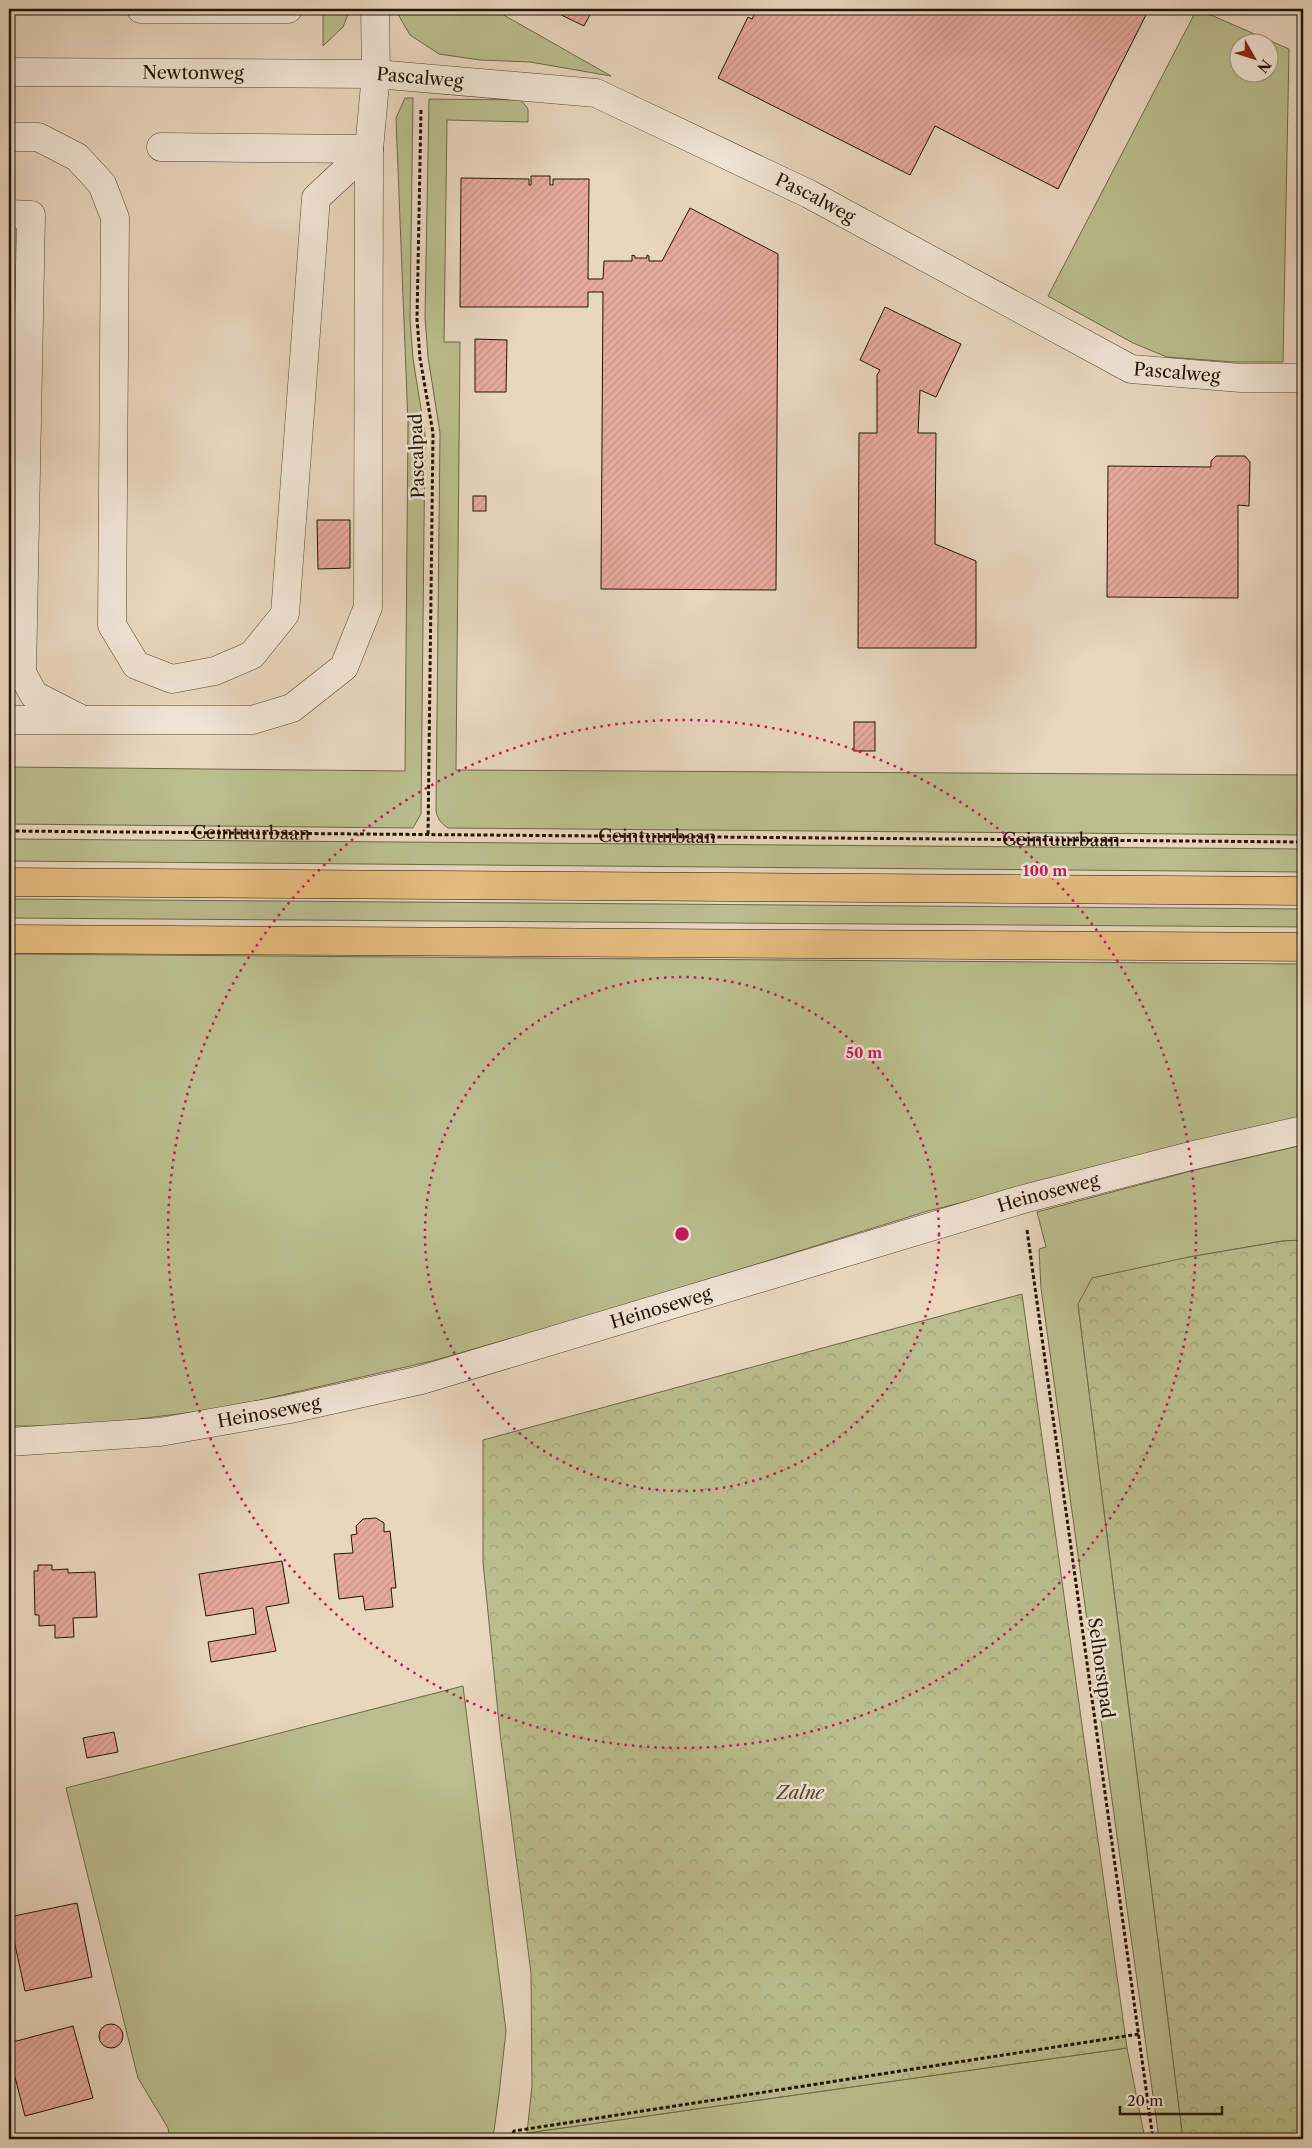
<svg xmlns="http://www.w3.org/2000/svg" width="1312" height="2148" font-family="'Libre Caslon Text',serif">
  <style>
    .grass { fill: #babd8e; stroke: #6e6848; fill-rule: evenodd }
    .forest { fill: url(#forest-crowns); stroke: #6e6848 }
    .building { fill: url(#building-hatch); stroke: #231403 }
    .lines { fill: none; stroke-linecap: round; stroke-linejoin: round }
    .minor-casing { stroke: #544432; stroke-width: 29 }
    .major-casing { stroke: #231403; stroke-width: 29 }
    .path { stroke: #231403; stroke-width: 3; stroke-dasharray: 4 2.5; stroke-linecap: butt }
    .minor { stroke: #f0e4d4; stroke-width: 28 }
    .major { stroke: #e4bb7e; stroke-width: 28 }
    .ring { fill: none; stroke: #c2185b; stroke-width: 2.5; stroke-dasharray: 2.5 5 }
    .labels { text-anchor: middle; stroke-width: 5; stroke-linejoin: round; paint-order: stroke }
    .street-label { font-size: 18px; fill: #231403; stroke: #f0e4d4 }
    .park-label { font-size: 18px; font-style: italic; fill: #50472d; stroke: #f0e4d4 }
    .centre { fill: #c2185b; stroke: #f0e4d4; stroke-width: 2.5 }
    .ring-label { font-size: 15px; text-anchor: middle; font-weight: bold; fill: #c2185b; stroke: #f0e4d4; stroke-width: 5; stroke-linejoin: round; paint-order: stroke }
  </style>
  <defs>
    <pattern id="forest-crowns" width="20" height="18" patternUnits="userSpaceOnUse" patternTransform="scale(1.25)"><rect width="20" height="18" fill="#babd8e"/><path d="M2 6a3 3 0 1 1 6 0M12 15a3 3 0 1 1 6 0" fill="none" stroke="#a0a279"/></pattern>
    <pattern id="building-hatch" width="6" height="6" patternUnits="userSpaceOnUse" patternTransform="scale(1.25)"><rect width="6" height="6" fill="#e6aa9c"/><path d="M-1 1l2-2M0 6l6-6M5 7l2-2" fill="none" stroke="#c59185"/></pattern>
  </defs>
  <rect width="100%" height="100%" fill="#e8d6bd"/>
  <filter id="stains"><feTurbulence type="fractalNoise" baseFrequency=".004" numOctaves="4"/><feColorMatrix values="0 0 0 0 .2 0 0 0 0 .09 0 0 0 0 .02 0 0 0 .5 -.17"/></filter>
  <radialGradient id="worn" r=".72"><stop offset=".6" stop-color="#630" stop-opacity="0"/><stop offset="1" stop-color="#630" stop-opacity=".3"/></radialGradient>
  <g class="grass">
    <path d="M323,9H350L343,27L323,46Z"/>
    <path d="M395,9H493L611,76L530,62L480,60L439,54L410,35Z"/>
    <path d="M1197,9L1289,49L1283,362H1233L1167,357L1133,343L1048,296ZM1240,42H1270V72H1240Z"/>
    <path d="M405,98H413L410,319L413,359L425,434L421,814L413,828L9,824V767L405,771L408,423L396,118Z"/>
    <path d="M429,99L521,100L528,109V122L447,120L444,342H460L456,770L1303,775V835L448,828C441,823 438,820 436,811L440,433L428,357L425,318Z"/>
    <path d="M9,839L1303,849V872L9,861Z"/>
    <path d="M9,899L1303,909V927L9,918Z"/>
    <path d="M9,954L1303,964V1117L928,1211L583,1318L432,1361L225,1408L114,1422L41,1426H9Z"/>
    <path d="M1303,1145V1240L1283,1241L1189,1257L1078,1304L1183,2139H1159L1041,1288L1039,1249L1046,1247L1037,1212L1195,1170Z"/>
    <path d="M463,1686L506,2031L499,2094L494,2131L490,2139H170L168,2128L138,2078L66,1788Z"/>
    <path d="M1127,2048L1145,2139H524L527,2133Z"/>
  </g>
  <g class="forest">
    <path d="M1303,1240V2139H1183L1078,1304L1092,1278L1189,1257L1283,1241Z"/>
    <path d="M1022,1294L1127,2048L527,2133L532,2086L531,1973L500,1733L483,1562V1440Z"/>
  </g>
  <g class="building">
    <path d="M549,9H593L584,26Z"/>
    <path d="M757,9H1149L1058,189L935,126L910,175L718,78L748,17L752,19Z"/>
    <path d="M531,176H550V185H553V179H589L588,279H603L604,261H632V255L635,256V258H647V255L649,256V261H662L690,208L778,254L776,590L601,589L603,292H588V307H460L461,178L529,179V185H531Z"/>
    <path d="M885,307L961,344L936,397L920,390L918,433H936L935,544L976,561V648H858L859,433H877V375L880,370L860,360Z"/>
    <path d="M475,339L507,340L506,392H475Z"/>
    <path d="M1216,456H1245L1250,462L1249,506L1238,505V598L1107,597L1108,466L1211,467V461Z"/>
    <rect x="473" y="496" width="13" height="15"/>
    <path d="M317,520H350V568L318,569Z"/>
    <rect x="854" y="722" width="21" height="29"/>
    <path d="M376,1518L384,1523V1532L390,1531L396,1588H391L393,1607L365,1610L363,1596L339,1599L334,1554L353,1553L351,1535L357,1534L356,1526L363,1519Z"/>
    <path d="M282,1561L289,1603L266,1607L276,1651L211,1662L208,1642L256,1634L253,1608L206,1616L199,1574Z"/>
    <path d="M38,1565H52V1570L68,1569V1573L95,1572L97,1617L73,1618L74,1637L55,1638V1625L39,1626V1615H35L34,1571H38Z"/>
    <path d="M114,1732L118,1752L87,1758L83,1738Z"/>
    <path d="M77,1903L92,1977L25,1991L9,1917Z"/>
    <circle cx="111" cy="2036" r="12"/>
    <path d="M73,2026L93,2098L25,2116L9,2054V2043Z"/>
  </g>
  <g class="lines">
    <g class="minor-casing">
      <g id="minor">
        <path d="M141,9H288"/>
        <path id="s2" d="M9,72L376,74L596,93L809,194L1131,369L1241,378H1303"/>
        <path d="M9,137H38L77,157L102,184L115,218L112,625L136,665L172,679L215,671L252,655L285,614L316,198L369,149"/>
        <path d="M161,147L369,149"/>
        <path d="M9,214L31,215L22,673L34,695L79,718"/>
        <path d="M9,720H252L292,708L344,667L368,607L369,149L376,74L375,9"/>
        <path id="s3" d="M9,1442L160,1432L290,1409L421,1380L1020,1200L1190,1156L1303,1130"/>
      </g>
    </g>
    <g class="major-casing">
      <g id="major">
        <path d="M9,882L1303,891"/>
        <path d="M9,939L1303,947"/>
      </g>
    </g>
    <g class="path">
      <path d="M421,110L417,319L420,358L433,433L428,836"/>
      <path id="s1" d="M9,831L1303,842"/>
      <path d="M1027,1230L1153,2139"/>
      <path d="M510,2139L514,2131L1139,2034"/>
    </g>
    <use href="#minor" class="minor"/>
    <use href="#major" class="major"/>
  </g>
  <g class="ring">
    <circle cx="682" cy="1234" r="257"/>
    <circle cx="682" cy="1234" r="514"/>
  </g>
  <g class="labels">
    <g class="street-label">
      <text dy="6" stroke="none"><textPath href="#s2" startOffset="184">Newtonweg</textPath></text>
      <text dy="6" stroke="none"><textPath href="#s2" startOffset="411">Pascalweg</textPath></text>
      <text dy="6" stroke="none"><textPath href="#s2" startOffset="831">Pascalweg</textPath></text>
      <text dy="6" stroke="none"><textPath href="#s2" startOffset="1236">Pascalweg</textPath></text>
      <text transform="translate(417 456) rotate(-92)" y="6">Pascalpad</text>
      <text dy="6" stroke="none"><textPath href="#s1" startOffset="242">Ceintuurbaan</textPath></text>
      <text dy="6" stroke="none"><textPath href="#s1" startOffset="648">Ceintuurbaan</textPath></text>
      <text dy="6" stroke="none"><textPath href="#s1" startOffset="1052">Ceintuurbaan</textPath></text>
      <text dy="6" stroke="none"><textPath href="#s3" startOffset="1072">Heinoseweg</textPath></text>
      <text dy="6" stroke="none"><textPath href="#s3" startOffset="668">Heinoseweg</textPath></text>
      <text dy="6" stroke="none"><textPath href="#s3" startOffset="262">Heinoseweg</textPath></text>
      <text transform="translate(1101 1668) rotate(82)" y="6">Selhorstpad</text>
    </g>
    <g class="park-label">
      <text x="800" y="1799">Zalne</text>
    </g>
  </g>
  <circle cx="682" cy="1234" r="8" class="centre"/>
  <g class="ring-label">
    <text x="1045" y="876">100 m</text>
    <text x="864" y="1058">50 m</text>
  </g>
  <rect width="1312" height="2148" fill="none" stroke="#e8d6bd" stroke-width="30"/>
  <rect x="10" y="10" width="1292" height="2128" fill="none" stroke="#231403" stroke-width="2.5"/>
  <rect x="15" y="15" width="1282" height="2118" fill="none" stroke="#231403"/>
  <g transform="translate(1254 58) rotate(129)"><circle r="24" fill="#f0e4d4" stroke="#9e9180"/>
  <path d="M0-4L9 19L0 12L-9 19Z" fill="#8f2418"/>
  <text y="-8" font-size="14" font-weight="bold" text-anchor="middle" fill="#231403">N</text>
  </g>
  <path d="M1120 2106v8h102v-8" fill="none" stroke="#231403" stroke-width="2.5"/>
  <text x="1127" y="2106" font-size="15" fill="#231403" stroke="#f0e4d4" stroke-width="4" paint-order="stroke">20 m</text>
  <rect width="100%" height="100%" filter="url(#stains)"/>
  <rect width="100%" height="100%" fill="url(#worn)"/>
</svg>
